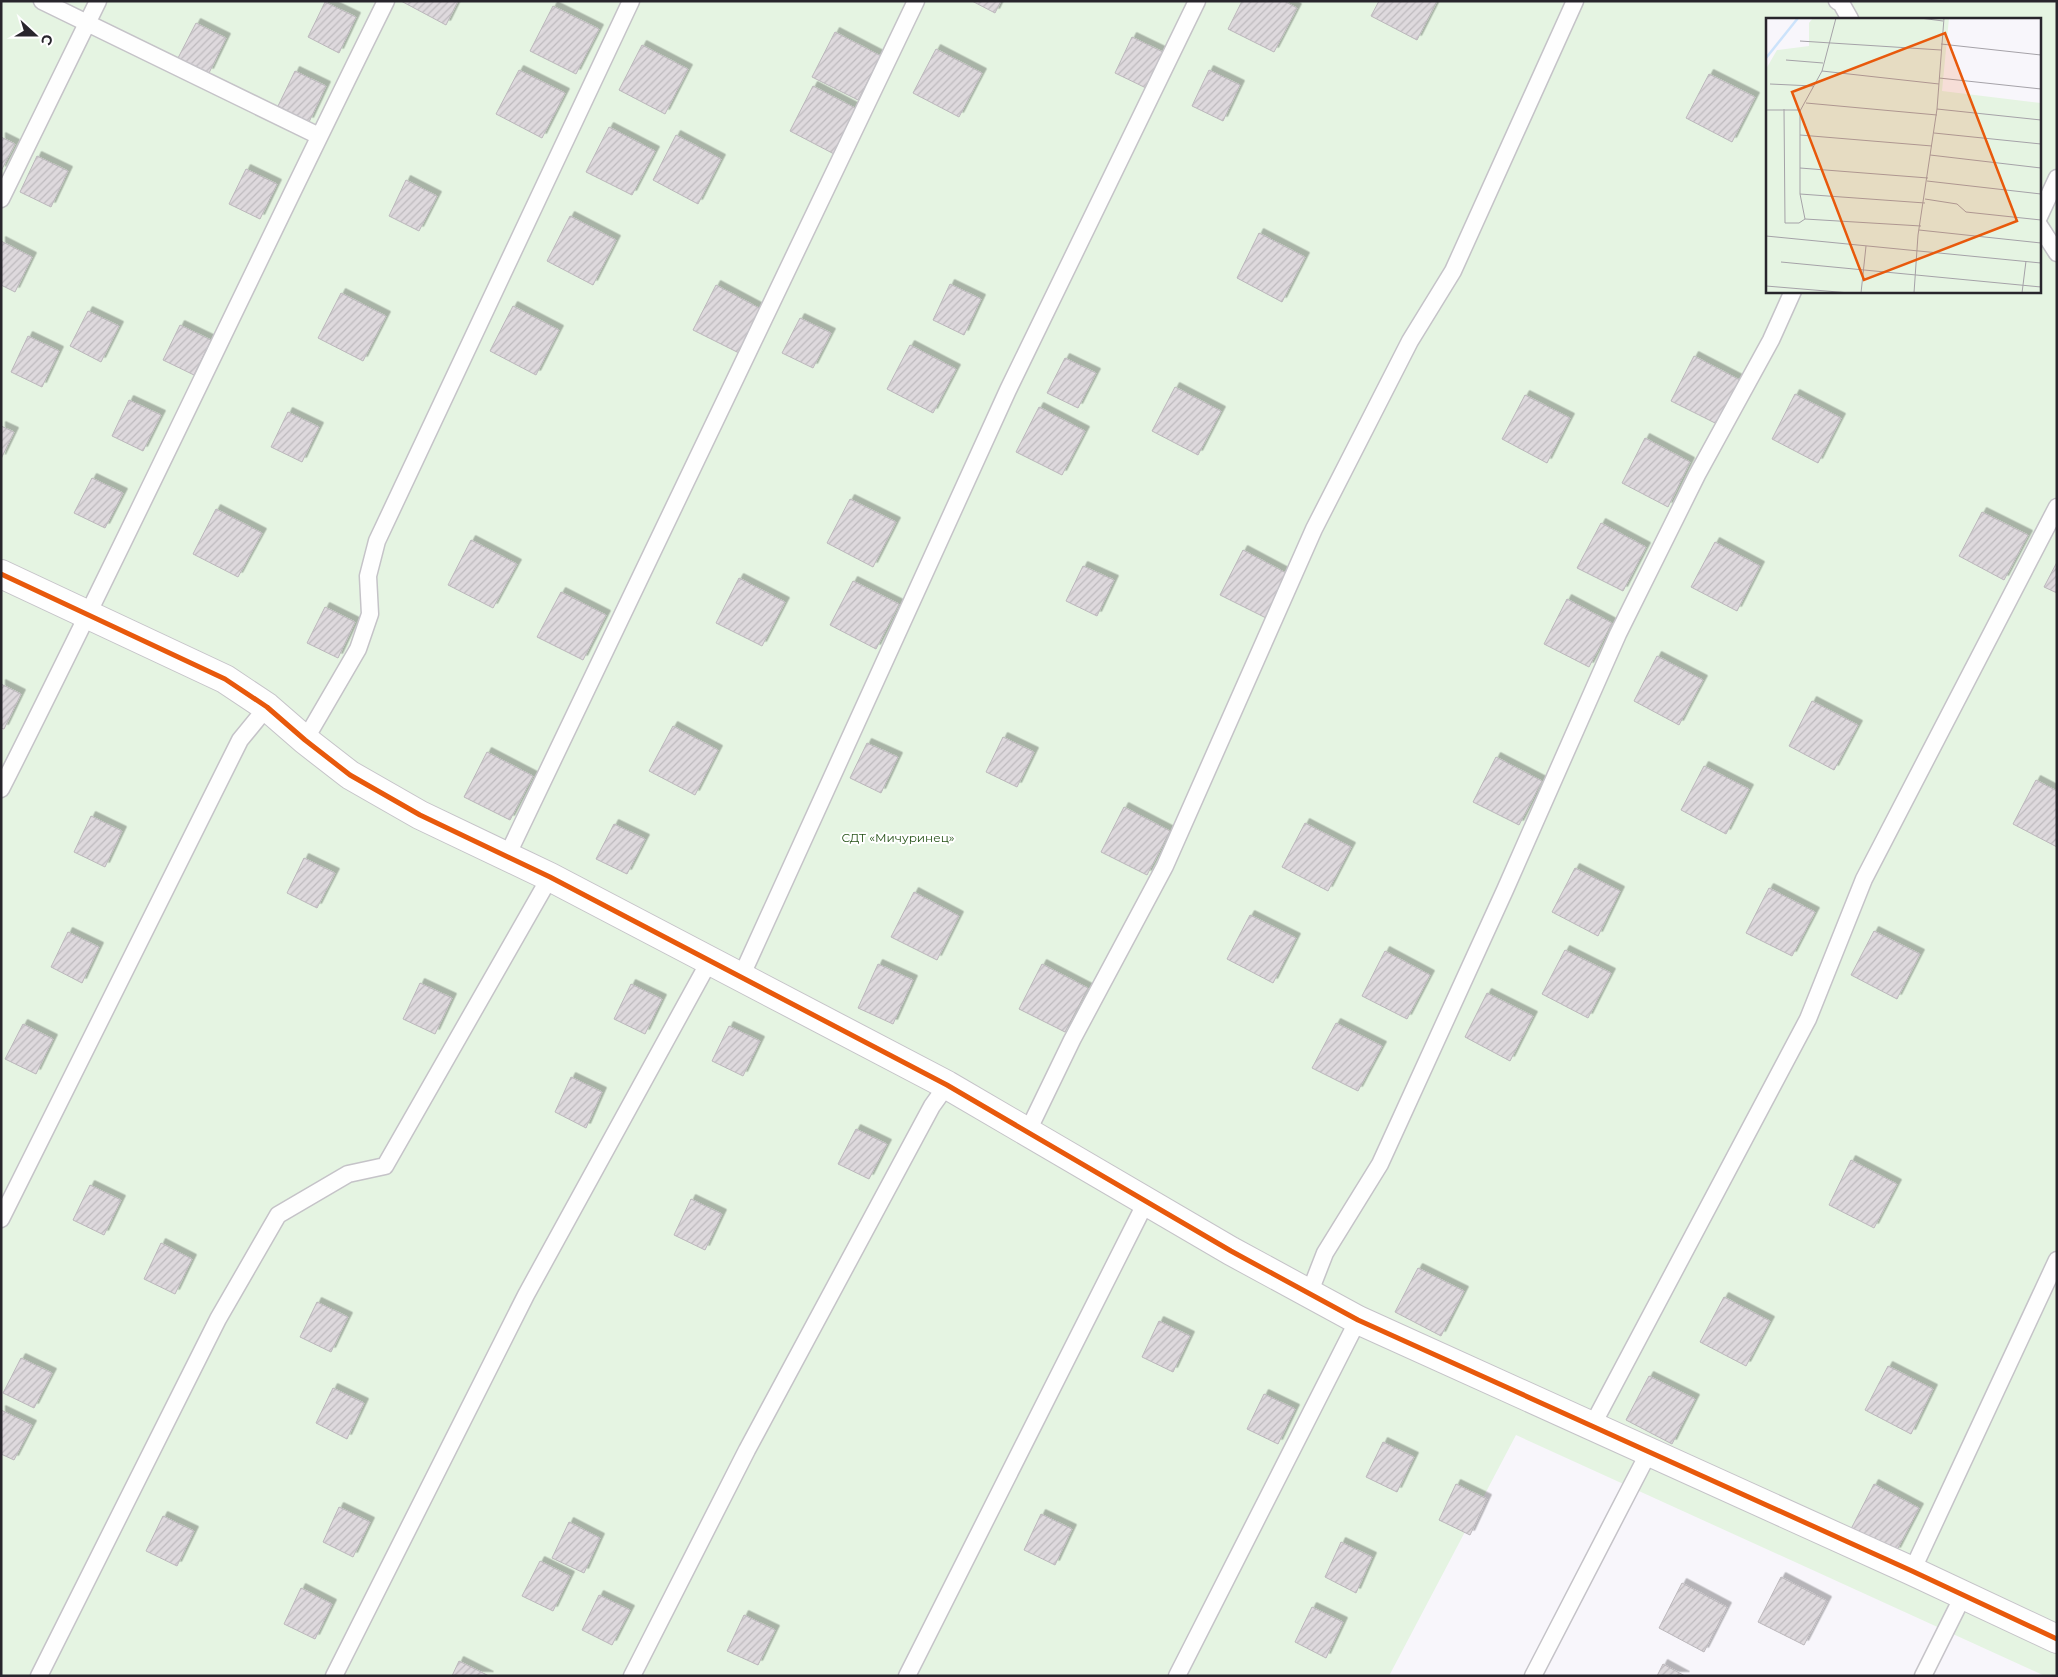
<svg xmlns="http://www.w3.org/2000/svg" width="2058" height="1677" font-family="Montserrat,sans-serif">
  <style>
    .garden { fill: #e5f4e2; fill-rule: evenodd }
    .building { fill: url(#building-hatch); stroke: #bbb7bb; filter: url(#shadow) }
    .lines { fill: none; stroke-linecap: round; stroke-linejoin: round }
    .lane-casing { stroke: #c5c3c8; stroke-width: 19 }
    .street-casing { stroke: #c5c3c8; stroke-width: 30 }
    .lane { stroke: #fefefe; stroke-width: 16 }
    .street { stroke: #fefefe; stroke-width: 28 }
    .cycleway-casing { stroke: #fff; stroke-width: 8 }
    .cycleway { stroke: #e8590c; stroke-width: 5 }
    .labels { text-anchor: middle; stroke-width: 4; stroke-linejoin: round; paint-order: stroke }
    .park-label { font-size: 12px; fill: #245116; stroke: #fff }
    .inset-river { fill: none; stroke: #cce3fb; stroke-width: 2.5 }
    .inset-road { fill: none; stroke: #a5a2a8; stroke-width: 1 }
    .view { fill: #e8590c; fill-opacity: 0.15; stroke: #e8590c; stroke-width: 2.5 }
    .inset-edge { fill: none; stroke: #28252c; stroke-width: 2.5 }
  </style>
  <defs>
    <pattern id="building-hatch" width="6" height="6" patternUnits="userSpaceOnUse" patternTransform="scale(1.25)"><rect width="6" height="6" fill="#ded9dd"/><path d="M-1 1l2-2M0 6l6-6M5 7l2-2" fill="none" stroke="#bebabe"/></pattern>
    <filter id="shadow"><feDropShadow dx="4.5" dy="-4.5" stdDeviation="0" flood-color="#0004"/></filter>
  </defs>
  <rect width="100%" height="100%" fill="#f8f6fb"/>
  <path class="garden" d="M1,1H2057V1676H2045L1516,1435L1389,1676H1ZM1767,19H2039V291H1767Z"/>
  <g class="building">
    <path d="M401,1H458L446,25Z"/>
    <path d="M972,1H1001L995,13Z"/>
    <path d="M1242,1H1284L1297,8L1274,52L1228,29Z"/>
    <path d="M1379,1H1437L1417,40L1371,16Z"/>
    <path d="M325,2L356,17L339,53L308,37Z"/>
    <path d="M553,6L599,29L576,74L530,51Z"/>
    <path d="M196,23L226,38L209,73L178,58Z"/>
    <path d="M835,32L881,56L858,100L812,77Z"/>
    <path d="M1132,37L1163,52L1146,88L1115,73Z"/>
    <path d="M642,45L688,69L665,114L619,90Z"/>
    <path d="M936,49L982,73L959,117L913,93Z"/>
    <path d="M519,70L565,93L542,138L496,114Z"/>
    <path d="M1209,70L1240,85L1223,121L1192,106Z"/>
    <path d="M295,71L326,86L309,122L278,106Z"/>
    <path d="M1709,74L1755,97L1732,142L1686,118Z"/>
    <path d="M813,86L859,110L836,155L790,131Z"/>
    <path d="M609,127L655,151L632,195L586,172Z"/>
    <path d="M676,135L721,159L698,204L653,180Z"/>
    <path d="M1,137L15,144L1,171Z"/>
    <path d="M37,156L68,171L51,207L20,192Z"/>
    <path d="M246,169L277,184L260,219L229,204Z"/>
    <path d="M406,180L437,196L419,231L389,216Z"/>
    <path d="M570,216L616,240L593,285L547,261Z"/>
    <path d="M1259,233L1305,257L1282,302L1237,278Z"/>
    <path d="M1,241L32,257L15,292L1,285Z"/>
    <path d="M950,284L981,299L964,335L933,320Z"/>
    <path d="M716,285L761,309L739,353L693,330Z"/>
    <path d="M341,293L386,316L363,361L318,338Z"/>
    <path d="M513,306L559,330L536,375L490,351Z"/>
    <path d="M88,311L119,326L101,362L70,346Z"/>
    <path d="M800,318L831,333L813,368L782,353Z"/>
    <path d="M180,325L211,340L194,375L163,360Z"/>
    <path d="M28,336L59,351L42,387L11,372Z"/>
    <path d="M910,345L956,369L933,413L887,389Z"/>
    <path d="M1694,356L1740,380L1717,424L1671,401Z"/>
    <path d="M1065,358L1096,373L1078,408L1047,393Z"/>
    <path d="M1175,387L1221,411L1198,455L1152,431Z"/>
    <path d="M1795,394L1841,418L1818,463L1772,439Z"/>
    <path d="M1525,395L1570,418L1547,463L1502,439Z"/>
    <path d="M129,400L161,415L143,451L112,436Z"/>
    <path d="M1039,407L1085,431L1062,475L1016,452Z"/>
    <path d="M288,412L319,427L302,462L271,447Z"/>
    <path d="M1,426L14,432L1,459Z"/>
    <path d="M1645,438L1690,462L1668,507L1622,483Z"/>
    <path d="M92,478L123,493L105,528L74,513Z"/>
    <path d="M850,499L896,522L873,567L827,543Z"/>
    <path d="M216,509L262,533L238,577L193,554Z"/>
    <path d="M1982,512L2028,535L2004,580L1959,556Z"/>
    <path d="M1601,523L1646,547L1623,591L1577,568Z"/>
    <path d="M471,540L517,564L493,608L448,585Z"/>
    <path d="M1715,542L1760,566L1737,611L1691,587Z"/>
    <path d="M1243,550L1288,574L1266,618L1220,595Z"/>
    <path d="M2057,562V593L2044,587Z"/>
    <path d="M1083,566L1114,580L1097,616L1066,601Z"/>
    <path d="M739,578L785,602L762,646L716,623Z"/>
    <path d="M853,581L899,604L876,649L830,625Z"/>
    <path d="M561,592L606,615L583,660L537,637Z"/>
    <path d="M1567,599L1612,623L1589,667L1544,644Z"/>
    <path d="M325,607L355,622L338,658L307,643Z"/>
    <path d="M1657,656L1703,680L1679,725L1634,701Z"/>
    <path d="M1,684L21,694L4,729L1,728Z"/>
    <path d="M1812,701L1858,725L1834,770L1789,746Z"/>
    <path d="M673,726L718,750L695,795L649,771Z"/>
    <path d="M1003,737L1034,752L1017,787L986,772Z"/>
    <path d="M867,743L898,757L881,793L850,778Z"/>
    <path d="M487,752L533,776L510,820L464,797Z"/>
    <path d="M1496,757L1542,781L1519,825L1473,802Z"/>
    <path d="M1704,766L1749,789L1726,834L1681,810Z"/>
    <path d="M2036,780L2057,791V847L2013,824Z"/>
    <path d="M1124,807L1170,831L1147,875L1101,852Z"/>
    <path d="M91,816L122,831L105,867L74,852Z"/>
    <path d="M1305,823L1351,847L1328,891L1282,867Z"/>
    <path d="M614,824L645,839L627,874L596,859Z"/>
    <path d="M304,858L335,873L317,908L287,893Z"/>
    <path d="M1575,868L1620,891L1598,936L1552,912Z"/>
    <path d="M1769,888L1815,912L1792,956L1746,933Z"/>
    <path d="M914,892L959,916L937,960L891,937Z"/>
    <path d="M1250,915L1296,938L1273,983L1227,959Z"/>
    <path d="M1874,931L1920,954L1897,999L1851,975Z"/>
    <path d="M68,932L99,947L82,983L51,967Z"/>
    <path d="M1565,950L1611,973L1588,1018L1542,994Z"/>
    <path d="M1385,951L1430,975L1407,1019L1362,996Z"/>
    <path d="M878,964L913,980L893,1024L858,1008Z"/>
    <path d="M1042,964L1088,988L1065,1032L1019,1009Z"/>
    <path d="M420,983L452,998L435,1034L403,1019Z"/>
    <path d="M631,984L662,999L645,1034L614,1019Z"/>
    <path d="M1487,993L1533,1016L1510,1061L1465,1037Z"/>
    <path d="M1336,1023L1382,1046L1358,1091L1312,1068Z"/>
    <path d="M23,1024L53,1039L36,1074L5,1059Z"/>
    <path d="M729,1026L760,1041L743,1076L712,1061Z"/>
    <path d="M571,1077L602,1092L586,1128L555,1112Z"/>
    <path d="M856,1129L887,1144L869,1179L838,1164Z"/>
    <path d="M1851,1160L1897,1184L1874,1228L1829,1205Z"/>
    <path d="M90,1185L121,1200L104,1235L73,1220Z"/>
    <path d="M691,1199L722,1214L705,1250L674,1235Z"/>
    <path d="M161,1243L192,1259L175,1294L144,1279Z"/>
    <path d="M1418,1268L1464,1291L1441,1336L1395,1312Z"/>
    <path d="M1724,1297L1770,1321L1746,1366L1700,1342Z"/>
    <path d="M317,1302L348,1317L331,1352L300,1337Z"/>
    <path d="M1159,1321L1190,1336L1173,1372L1142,1357Z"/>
    <path d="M21,1358L52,1373L34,1408L3,1393Z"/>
    <path d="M1888,1366L1933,1389L1911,1434L1865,1410Z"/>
    <path d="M1649,1376L1695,1399L1672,1444L1626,1420Z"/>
    <path d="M333,1388L364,1403L347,1439L316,1423Z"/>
    <path d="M1264,1394L1295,1409L1278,1444L1247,1429Z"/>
    <path d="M1,1410L32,1425L14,1460L1,1454Z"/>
    <path d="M1383,1442L1414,1457L1397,1492L1366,1477Z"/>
    <path d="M1456,1484L1487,1499L1470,1535L1439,1520Z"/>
    <path d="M1874,1484L1919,1508L1896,1552L1851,1529Z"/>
    <path d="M339,1507L370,1522L353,1557L323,1542Z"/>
    <path d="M1041,1514L1072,1529L1055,1565L1024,1550Z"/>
    <path d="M163,1516L194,1531L177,1566L146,1551Z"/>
    <path d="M569,1522L600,1538L584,1573L552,1558Z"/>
    <path d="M1341,1542L1372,1557L1356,1593L1325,1577Z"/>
    <path d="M540,1561L570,1576L553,1611L522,1596Z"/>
    <path d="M1781,1577L1827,1601L1804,1645L1758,1622Z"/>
    <path d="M1682,1583L1727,1607L1704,1652L1659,1628Z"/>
    <path d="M301,1588L332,1604L315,1639L284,1624Z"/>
    <path d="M599,1595L630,1610L612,1645L582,1630Z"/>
    <path d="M1312,1607L1343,1622L1326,1658L1295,1642Z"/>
    <path d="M744,1615L775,1630L758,1665L727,1651Z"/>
    <path d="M459,1661L489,1676H452Z"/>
    <path d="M1663,1664L1685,1676H1657Z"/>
  </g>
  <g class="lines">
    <g class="lane-casing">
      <g id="lane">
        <path d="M42,1L319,136"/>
        <path d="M1837,1L1841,3L1850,19"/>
        <path d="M1,199L98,1"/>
        <path d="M2039,217L2057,178"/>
        <path d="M2039,225L2057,253"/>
        <path d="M305,740L358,649L370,614L368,576L377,541L631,1"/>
        <path d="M1,789C133,528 256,263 386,1"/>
        <path d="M507,856L916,1"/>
        <path d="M741,977L1008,390L1197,1"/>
        <path d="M1027,1133L1072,1040L1165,866L1314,529L1410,341L1453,271L1575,1"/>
        <path d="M1,1219L240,740L267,707"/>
        <path d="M1309,1294L1325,1253L1380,1164L1505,890L1618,634L1697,475L1771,340L1793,291"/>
        <path d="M1592,1426L1808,1019L1864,879L2057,507"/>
        <path d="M1912,1571L2057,1260"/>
        <path d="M39,1676L218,1319L278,1215L348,1174L385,1166L550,877"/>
        <path d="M334,1676L526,1295L710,960"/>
        <path d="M632,1676L747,1450L932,1106L947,1085"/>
        <path d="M907,1676L1146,1202"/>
        <path d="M1177,1676L1358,1320"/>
        <path d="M1533,1676L1649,1452"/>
        <path d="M1923,1676L1964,1594"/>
      </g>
    </g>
    <g class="street-casing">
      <path id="street" d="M1,574L225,679L267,707L305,740L350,775L420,815L550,877L947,1085L1231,1251L1358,1320L1912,1571L2057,1639"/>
    </g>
    <use href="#lane" class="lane"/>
    <use href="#street" class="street"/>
    <g class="cycleway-casing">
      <path id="cycleway" d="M1,574L225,679L267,707L305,740L350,775L420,815L550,877L947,1085L1231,1251L1358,1320L1912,1571L2057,1639"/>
    </g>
    <use href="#cycleway" class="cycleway"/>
  </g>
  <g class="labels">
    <g class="park-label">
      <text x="898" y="842">СДТ «Мичуринец»</text>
    </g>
  </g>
  <g transform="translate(1766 18)">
    <rect width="275" height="275" fill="#f8f6fb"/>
    <path d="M47,0H183L176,73L275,85V275H0V51L11,32L43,28V5Z" fill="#e5f4e2"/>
    <path class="inset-river" d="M0,40L32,0"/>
    <path class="inset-road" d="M70,0L56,53L34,93V176L39,201L155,208M154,0L177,3M34,23L175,32M175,26L275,37M20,42L57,45M56,53L173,66M173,60L275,71M4,66L47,68M40,85L171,97M18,91L19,205H33L39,201M171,91L275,102M0,92H35M168,115L275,126M34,117L166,128M164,137L275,150M34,150L162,160M161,163L275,176M34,176L159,185M159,181L191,186L200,194L275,202M153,212L275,225M0,218L275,245M15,244L275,269M0,268L84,275M95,275L100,228M148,275L152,217L171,91L178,0M256,275L260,243"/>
    <path class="view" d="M179,15L251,203L98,262L26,74Z"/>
    <rect width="275" height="275" class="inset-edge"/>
  </g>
  <rect width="2058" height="1677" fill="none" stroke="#28252c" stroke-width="5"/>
  <g transform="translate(35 35) rotate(111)" stroke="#ffffff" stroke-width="4" paint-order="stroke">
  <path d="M0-4L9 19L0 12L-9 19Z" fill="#28252c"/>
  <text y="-8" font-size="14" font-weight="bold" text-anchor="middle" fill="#28252c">С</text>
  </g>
</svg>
